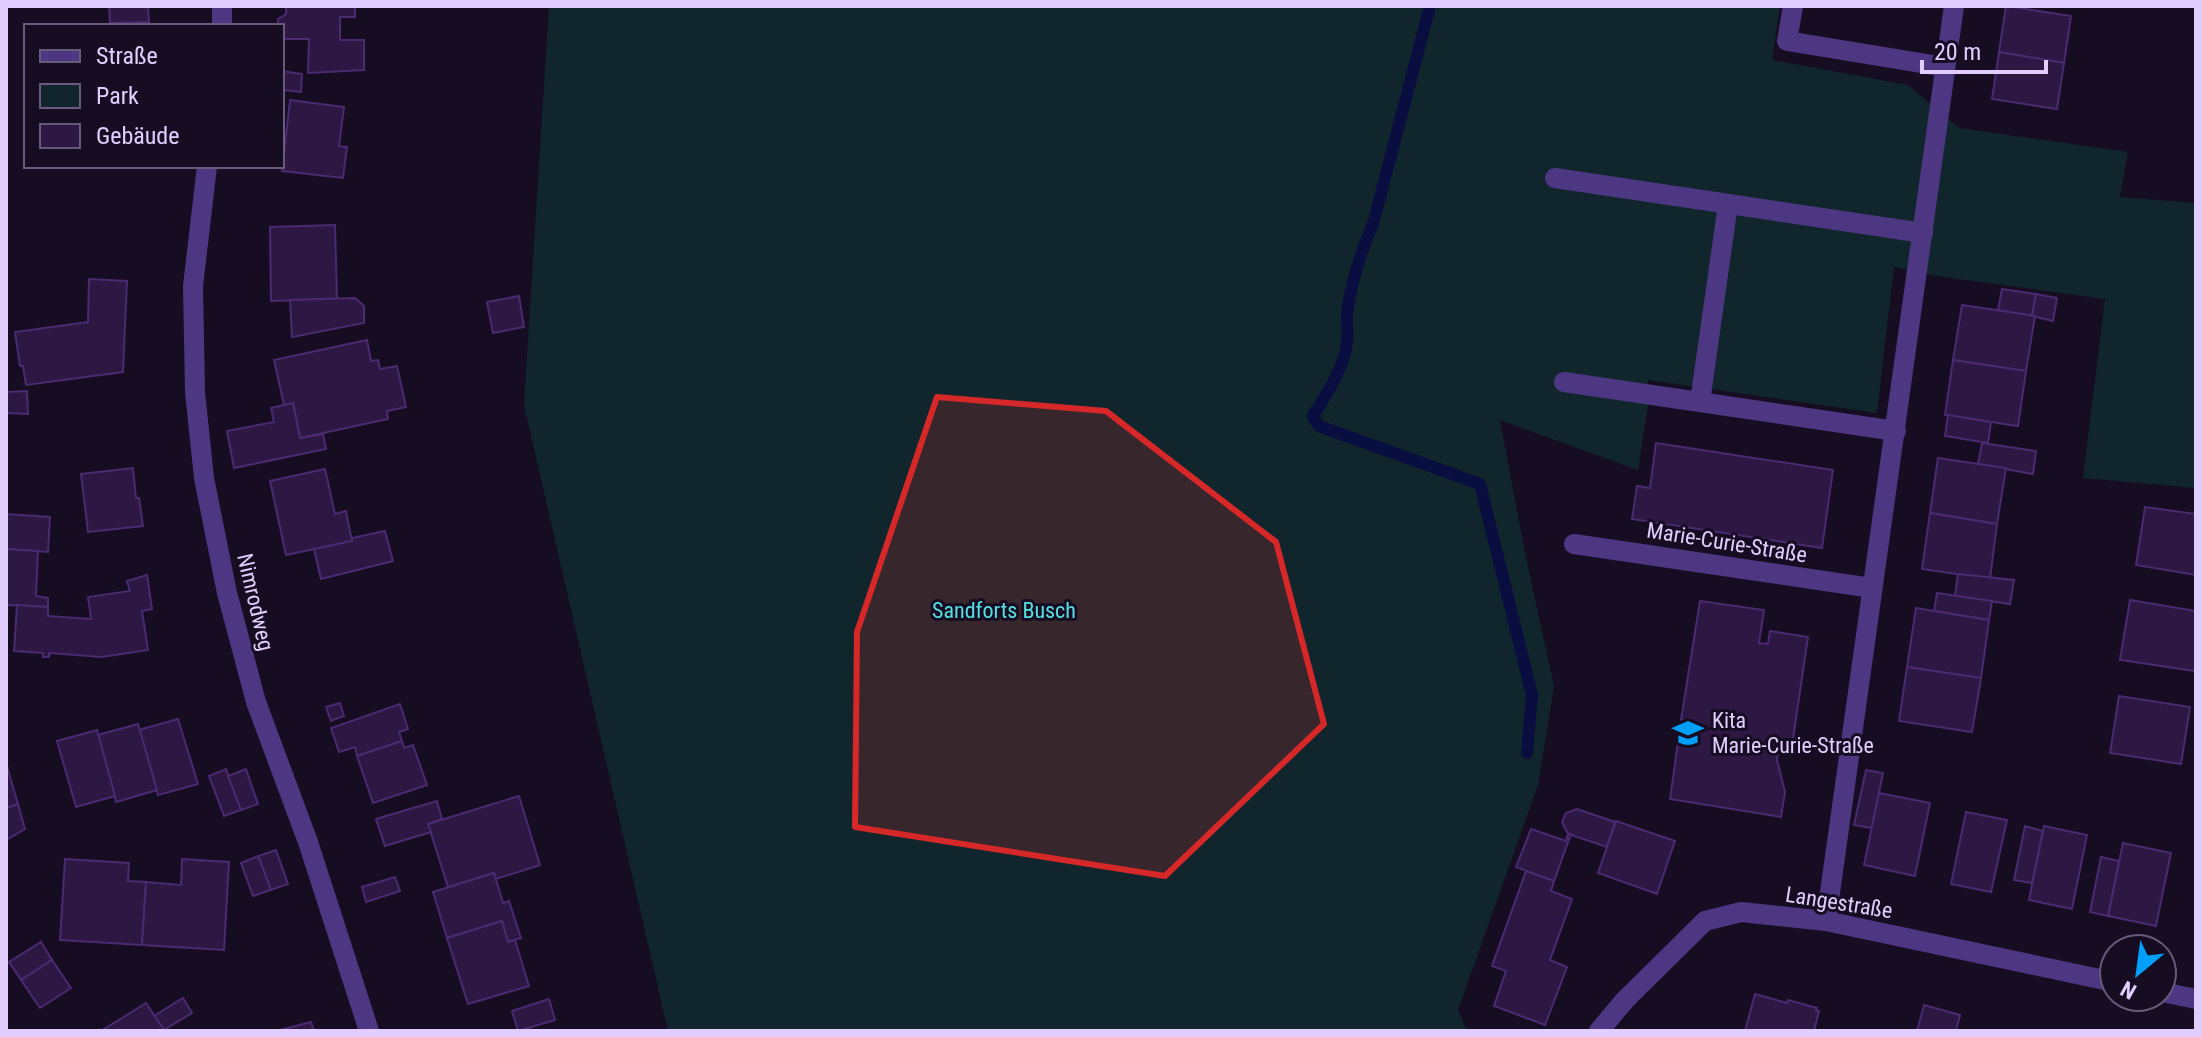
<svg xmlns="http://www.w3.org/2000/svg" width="2202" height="1037" font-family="'Roboto Condensed',sans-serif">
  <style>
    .green { fill: #10262c }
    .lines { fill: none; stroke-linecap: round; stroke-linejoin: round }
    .stream { stroke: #080e40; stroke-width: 12 }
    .building { fill: #2d1844; stroke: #4a2a70; stroke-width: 2 }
    .street { stroke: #4d3783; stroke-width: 20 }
    .marked { fill: #d62828; fill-opacity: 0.2; stroke: #d62828; stroke-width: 6; stroke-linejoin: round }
    .labels { text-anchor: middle; stroke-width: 6; stroke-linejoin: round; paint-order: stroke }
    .street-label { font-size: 22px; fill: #e1ceff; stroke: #160d22 }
    .park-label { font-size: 22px; fill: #57e0e2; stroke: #160d22 }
    .poi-label { font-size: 22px; fill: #e1ceff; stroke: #160d22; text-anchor: start }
  </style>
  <rect width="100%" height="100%" fill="#160d22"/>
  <path class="green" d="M549,6H1780L1772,60L1908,85L1959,128L2128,152L2120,197L2196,203V488L2083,478L2105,299L1936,276L1894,267L1877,413L1648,380V405L1638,470L1500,420L1525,553L1554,686L1538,785L1458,1010L1467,1031H668L524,405Z"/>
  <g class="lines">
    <path class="stream" d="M1430,6L1373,224C1360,253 1352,281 1347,312C1346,322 1349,333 1347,343C1344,368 1326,395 1313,416L1319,426L1480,484L1532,695L1527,753"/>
  </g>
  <g class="building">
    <path d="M109,6H148L149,22L110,23Z"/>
    <path d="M286,6H355V17H340V40H364V70L308,73L309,39H282V26H278V19L286,14Z"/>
    <path d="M2006,6L2071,16L2064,63L1999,52Z"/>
    <path d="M1999,52L2064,63L2057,109L1992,99Z"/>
    <path d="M282,71L302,74L301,92L282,90Z"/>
    <path d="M290,100L344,107L339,146L347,147L343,178L282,171Z"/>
    <path d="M335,225L337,299L271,301L270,227Z"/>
    <path d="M89,279L127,281L123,372L26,385L23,366H20L15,332L88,322Z"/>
    <path d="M2002,289L2036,294L2032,316L1998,310Z"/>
    <path d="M2036,294L2057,298L2053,321L2032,316Z"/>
    <path d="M519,296L524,327L493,333L487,302Z"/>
    <path d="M355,298L364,306V323L292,337L290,300Z"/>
    <path d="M1962,305L2035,316L2026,371L1953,360Z"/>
    <path d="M367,340L371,361L378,360L380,369L397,366L406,407L387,411L388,419L300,438L293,403L284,405L274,360Z"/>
    <path d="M1953,360L2026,371L2018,426L1945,415Z"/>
    <path d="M27,391L28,414L6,413V392Z"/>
    <path d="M293,403L300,438L323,434L326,449L234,468L227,431L274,422L271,408Z"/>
    <path d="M1948,415L1991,422L1988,443L1945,436Z"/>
    <path d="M1656,443L1833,470L1822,548L1632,519L1637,486L1650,488Z"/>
    <path d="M1982,443L2036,451L2033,474L1978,464Z"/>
    <path d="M1938,458L2006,468L1997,524L1930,513Z"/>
    <path d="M133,468L136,498H139L143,526L88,532L81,474Z"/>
    <path d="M325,469L335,514L346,511L352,541L286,555L270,481Z"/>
    <path d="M2145,507L2196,514V575L2136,565Z"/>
    <path d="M1930,513L1997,524L1990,579L1922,569Z"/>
    <path d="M6,514L50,517L48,552L6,549Z"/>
    <path d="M385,531L393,561L321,579L314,549L352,541V538Z"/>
    <path d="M6,549L38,551L36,596L48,598V607L6,605Z"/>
    <path d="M1958,574L2014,580L2010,604L1955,596Z"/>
    <path d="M147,575L152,609L142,611L148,650L102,657L49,653V657H43V653L14,651L17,605L48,607V616L91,619L88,597L130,591L127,581Z"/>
    <path d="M1937,593L1992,601L1989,620L1934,611Z"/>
    <path d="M2130,600L2196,611L2195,671L2120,660Z"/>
    <path d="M1700,601L1764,610L1759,643L1768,644L1770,631L1808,637L1792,746L1779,743L1777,760L1785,792L1781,817L1670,799L1679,735L1689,737L1691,722L1681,720Z"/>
    <path d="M1916,608L1989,620L1981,678L1907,667Z"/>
    <path d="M1907,667L1981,678L1972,732L1899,721Z"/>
    <path d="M2119,696L2190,707L2181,764L2110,753Z"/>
    <path d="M340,703L344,716L331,721L326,707Z"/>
    <path d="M400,704L408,729L399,732L402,741L357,756L355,747L339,752L331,728Z"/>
    <path d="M178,719L198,784L158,795L139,730Z"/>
    <path d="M138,724L157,790L116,802L98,735Z"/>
    <path d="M97,730L115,796L76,807L57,741Z"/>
    <path d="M402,741L404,748L413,745L427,785L373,803L357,756Z"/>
    <path d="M6,763L18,804L6,808Z"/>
    <path d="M226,769L241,810L224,816L209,776Z"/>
    <path d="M246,769L258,804L241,810L228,776Z"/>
    <path d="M1866,770L1883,773L1872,828L1854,825Z"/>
    <path d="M1879,793L1930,803L1915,876L1864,865Z"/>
    <path d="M519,796L540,865L496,879L494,873L448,887L428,824Z"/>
    <path d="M437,801L442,819L428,824L431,832L385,846L376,819Z"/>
    <path d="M18,804L25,829L6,840V808Z"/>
    <path d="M1577,809L1615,822L1607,847L1568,834L1562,822L1566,813Z"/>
    <path d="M1966,812L2007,820L1991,892L1951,884Z"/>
    <path d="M1616,821L1675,841L1657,894L1598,873Z"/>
    <path d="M2025,826L2043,831L2032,883L2014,880Z"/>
    <path d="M2044,826L2087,835L2072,909L2029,900Z"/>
    <path d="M1531,829L1566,841L1568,834H1571L1554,881L1516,867Z"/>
    <path d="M2123,843L2171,853L2156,926L2108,916Z"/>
    <path d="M276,850L288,884L271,890L258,856Z"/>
    <path d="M258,856L271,890L253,896L241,863Z"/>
    <path d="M2101,857L2119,861L2108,916L2090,912Z"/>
    <path d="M65,859L129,863L128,881L146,882L142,945L60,940Z"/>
    <path d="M182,859L229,862L224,950L142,945L146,882L181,885Z"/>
    <path d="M1526,871L1554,881L1551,891L1572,899L1550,960L1567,967L1545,1025L1494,1006L1506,971L1492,966Z"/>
    <path d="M494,873L503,903L509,901L521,938L508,942L502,921L447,938L433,892Z"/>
    <path d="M395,877L400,891L366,902L362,887Z"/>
    <path d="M502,921L508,942L515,940L529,986L468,1004L447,938Z"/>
    <path d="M41,942L52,960L21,980L9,962Z"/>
    <path d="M52,960L71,988L40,1008L21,980Z"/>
    <path d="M1755,994L1787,1003L1788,1000L1817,1008L1816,1011H1819L1814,1031H1745Z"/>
    <path d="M183,998L192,1013L164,1030L154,1016Z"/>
    <path d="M549,999L555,1020L518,1031L512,1011Z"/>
    <path d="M146,1003L164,1030L101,1031Z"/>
    <path d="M1924,1005L1960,1015L1956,1031H1917Z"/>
    <path d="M311,1022L314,1031H276Z"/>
  </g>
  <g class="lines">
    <g class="street">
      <path d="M1793,6L1787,41L1945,67"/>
      <path d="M222,26V6"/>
      <path d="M207,166L193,286L195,392L204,478L227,593L256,702L308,842L369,1031"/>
      <path d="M1555,178L1923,233"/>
      <path d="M1564,382L1896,431"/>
      <path d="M1700,402L1728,204"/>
      <path d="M1574,544L1872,588"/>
      <path d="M1826,921L1954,6"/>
      <path d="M2162,992L2196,999"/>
      <path d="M1599,1031L1625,1000L1705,921L1741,912L1826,921L2114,982"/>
    </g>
  </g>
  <path class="marked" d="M937,397L1106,411L1276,542L1324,724L1165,876L855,827L857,632Z"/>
  <defs>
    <g id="school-bare" transform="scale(2.4)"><path d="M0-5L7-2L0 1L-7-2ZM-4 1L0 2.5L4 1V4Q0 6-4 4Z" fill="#009ff9" stroke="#160d22" stroke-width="2.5" paint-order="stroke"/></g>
  </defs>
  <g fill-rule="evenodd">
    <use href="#school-bare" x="1688" y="733"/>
  </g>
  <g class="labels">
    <g class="street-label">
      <text transform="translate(1727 542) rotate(9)" y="8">Marie-Curie-Straße</text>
      <text transform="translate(256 602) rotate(77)" y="8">Nimrodweg</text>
      <text transform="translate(1839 902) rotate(9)" y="8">Langestraße</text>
    </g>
    <g class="park-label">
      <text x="1004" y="618">Sandforts Busch</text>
    </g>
    <g class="poi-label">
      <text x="1712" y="728">Kita<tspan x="1712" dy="25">Marie-Curie-Straße</tspan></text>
    </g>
  </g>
  <rect width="2202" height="1037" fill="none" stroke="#e1ceff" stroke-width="16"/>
  <rect x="24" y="24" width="260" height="144" fill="#160d22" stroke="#675a7a" stroke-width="2"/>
  <rect x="40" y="50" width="40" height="12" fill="#4d3783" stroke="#675a7a" stroke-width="2"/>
  <text x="96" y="64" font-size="24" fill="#e1ceff">Straße</text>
  <rect x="40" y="84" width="40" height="24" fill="#10262c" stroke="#675a7a" stroke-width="2"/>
  <text x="96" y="104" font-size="24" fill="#e1ceff">Park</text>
  <rect x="40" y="124" width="40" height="24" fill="#2d1844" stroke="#675a7a" stroke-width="2"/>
  <text x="96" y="144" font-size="24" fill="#e1ceff">Gebäude</text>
  <g transform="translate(2138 973) rotate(209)"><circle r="38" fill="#160d22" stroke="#675a7a" stroke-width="2"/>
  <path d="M0-6L14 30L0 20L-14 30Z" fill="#009ff9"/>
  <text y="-12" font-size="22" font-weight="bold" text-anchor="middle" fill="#e1ceff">N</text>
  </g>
  <path d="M1922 60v12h124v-12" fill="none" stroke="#e1ceff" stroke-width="4"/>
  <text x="1934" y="60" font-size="24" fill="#e1ceff" stroke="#160d22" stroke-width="6" paint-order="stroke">20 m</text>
</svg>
